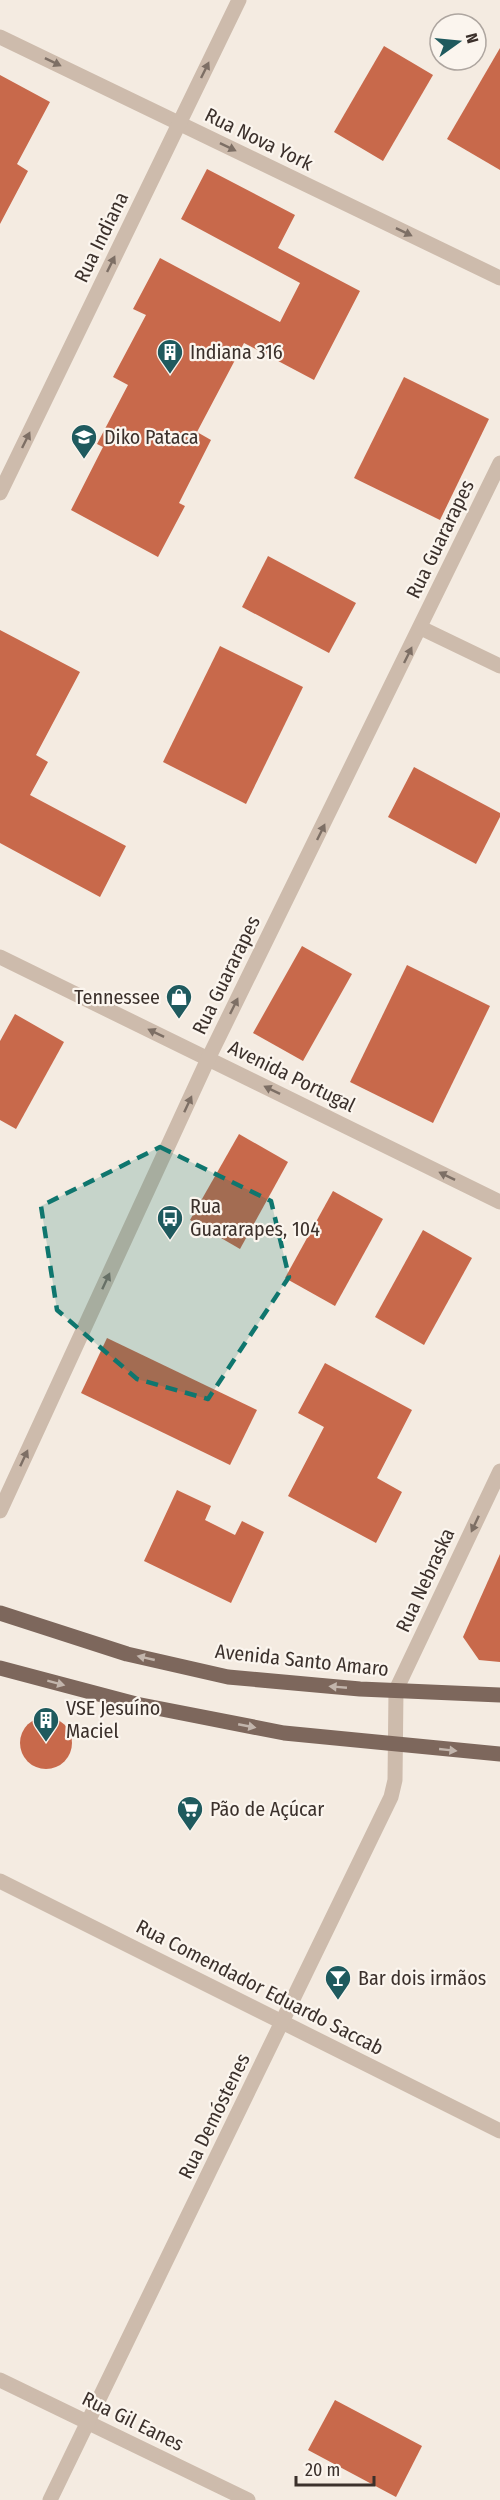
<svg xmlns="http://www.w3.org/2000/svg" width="500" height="2500" font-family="'Fira Sans Condensed',sans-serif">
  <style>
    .building { fill: #c8694b }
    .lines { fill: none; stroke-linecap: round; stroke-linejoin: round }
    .minor { stroke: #cdbbac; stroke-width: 15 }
    .tertiary { stroke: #cdbbac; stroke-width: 15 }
    .primary { stroke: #7d675c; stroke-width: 15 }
    .oneway { fill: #7d6f65 }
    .oneway2 { fill: #c2b5ac }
    .marked { fill: #0f766e; fill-opacity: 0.2; stroke: #0f766e; stroke-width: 4.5; stroke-dasharray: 12 8; stroke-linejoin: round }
    .labels { text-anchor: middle; stroke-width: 4.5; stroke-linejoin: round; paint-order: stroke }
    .street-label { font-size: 20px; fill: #3b302b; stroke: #fbf5ee }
    .poi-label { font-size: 20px; fill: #3b302b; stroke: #fbf5ee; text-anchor: start }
  </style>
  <rect width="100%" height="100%" fill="#f4ebe1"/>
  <g class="building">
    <path d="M384,46L433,75L383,161L334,132Z"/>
    <path d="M500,48V170L447,139Z"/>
    <path d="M0,75L50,102L17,164L28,171L0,224Z"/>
    <path d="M207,169L295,215L278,248L360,291L314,380L244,343L197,432L211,440L179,503L185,506L158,557L71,510L103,447L97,444L128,385L113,377L146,315L133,309L160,258L280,322L300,283L181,219Z"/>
    <path d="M404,377L489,419L440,520L354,478Z"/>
    <path d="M268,556L356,603L329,653L242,607Z"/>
    <path d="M0,630L80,672L36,755L48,762L30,795L126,846L100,897L0,843Z"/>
    <path d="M220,646L303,687L246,804L163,762Z"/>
    <path d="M414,767L500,813V817L476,864L388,817Z"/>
    <path d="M302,946L352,974L303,1061L253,1033Z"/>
    <path d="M407,965L490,1006L433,1123L350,1082Z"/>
    <path d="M15,1014L64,1042L16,1129L0,1120V1041Z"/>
    <path d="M239,1134L288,1162L240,1249L190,1220Z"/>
    <path d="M333,1191L383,1219L335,1306L285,1278Z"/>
    <path d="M423,1230L472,1258L424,1345L375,1317Z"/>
    <path d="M107,1338L257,1410L230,1465L81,1393Z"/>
    <path d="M325,1363L412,1410L377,1478L402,1492L376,1543L288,1496L324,1427L298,1413Z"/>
    <path d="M177,1490L211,1506L205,1520L235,1535L242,1521L264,1532L231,1603L144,1561Z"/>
    <path d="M500,1554V1662L479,1660L463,1637Z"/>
    <circle cx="46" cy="1743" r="26"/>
    <path d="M335,2400L422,2446L396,2497L308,2450Z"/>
  </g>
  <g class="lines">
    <g class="minor">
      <path d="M0,37L500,278"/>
      <path d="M0,493L239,0"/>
      <path d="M421,628L500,666"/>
      <path d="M0,1881L500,2131"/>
      <path d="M0,2380L248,2500"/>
      <path d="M50,2500L391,1797L395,1780L396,1690L500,1471"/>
    </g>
    <g class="tertiary">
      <path d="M0,957L500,1202"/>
      <path d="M0,1511L208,1059L500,463"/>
    </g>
    <g class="primary">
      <path d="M0,1613L127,1654L228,1677L360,1689L500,1695"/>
      <path d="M0,1668L136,1704L284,1733L500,1754"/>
    </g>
  </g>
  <defs><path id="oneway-solid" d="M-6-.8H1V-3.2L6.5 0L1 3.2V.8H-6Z" transform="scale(1.5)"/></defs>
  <g class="oneway">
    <use href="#oneway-solid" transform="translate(53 62) rotate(26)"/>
    <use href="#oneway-solid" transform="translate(205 70) rotate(-64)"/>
    <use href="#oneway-solid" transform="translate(228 147) rotate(26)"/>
    <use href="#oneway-solid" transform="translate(404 232) rotate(26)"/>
    <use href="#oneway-solid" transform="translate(111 264) rotate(-64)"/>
    <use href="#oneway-solid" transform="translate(26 440) rotate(-64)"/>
    <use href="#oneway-solid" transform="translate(408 655) rotate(-64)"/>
    <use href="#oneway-solid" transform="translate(321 832) rotate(-64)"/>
    <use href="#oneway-solid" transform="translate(234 1006) rotate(-64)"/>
    <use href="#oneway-solid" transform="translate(156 1033) rotate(-154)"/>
    <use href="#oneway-solid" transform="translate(272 1090) rotate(-154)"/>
    <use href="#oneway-solid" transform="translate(188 1104) rotate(-65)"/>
    <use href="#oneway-solid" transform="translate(447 1176) rotate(-154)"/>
    <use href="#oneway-solid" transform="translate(106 1281) rotate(-65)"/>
    <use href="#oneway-solid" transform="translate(24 1458) rotate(-65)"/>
    <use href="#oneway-solid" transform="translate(475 1524) rotate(115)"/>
  </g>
  <g class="oneway2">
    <use href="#oneway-solid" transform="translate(146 1658) rotate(-167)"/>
    <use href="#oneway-solid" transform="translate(56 1683) rotate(15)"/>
    <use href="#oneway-solid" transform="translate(338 1687) rotate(-175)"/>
    <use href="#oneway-solid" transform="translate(247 1726) rotate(11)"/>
    <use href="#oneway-solid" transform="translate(448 1750) rotate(6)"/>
  </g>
  <path class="marked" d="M160,1147L271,1201L289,1277L208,1399L137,1379L57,1310L41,1206Z"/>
  <defs>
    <g id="building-pin" transform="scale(1.35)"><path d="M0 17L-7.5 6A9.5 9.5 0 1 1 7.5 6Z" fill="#1f5a5e" stroke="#fbf5ee"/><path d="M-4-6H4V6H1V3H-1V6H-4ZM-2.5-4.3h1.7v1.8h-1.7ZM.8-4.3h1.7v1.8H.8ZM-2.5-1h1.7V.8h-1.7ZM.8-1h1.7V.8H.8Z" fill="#fff"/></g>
    <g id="school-pin" transform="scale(1.35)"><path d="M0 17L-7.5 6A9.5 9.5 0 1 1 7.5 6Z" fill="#1f5a5e" stroke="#fbf5ee"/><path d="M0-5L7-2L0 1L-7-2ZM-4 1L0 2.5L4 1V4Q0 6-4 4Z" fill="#fff"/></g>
    <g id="shop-pin" transform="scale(1.35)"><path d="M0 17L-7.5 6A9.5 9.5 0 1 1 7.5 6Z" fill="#1f5a5e" stroke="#fbf5ee"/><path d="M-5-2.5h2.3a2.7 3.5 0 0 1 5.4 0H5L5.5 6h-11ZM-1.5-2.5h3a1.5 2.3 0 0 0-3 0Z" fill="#fff"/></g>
    <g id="bus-pin" transform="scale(1.35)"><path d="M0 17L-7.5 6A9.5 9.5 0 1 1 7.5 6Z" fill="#1f5a5e" stroke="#fbf5ee"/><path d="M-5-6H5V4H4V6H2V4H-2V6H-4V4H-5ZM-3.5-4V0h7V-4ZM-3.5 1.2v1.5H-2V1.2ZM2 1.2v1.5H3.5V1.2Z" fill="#fff"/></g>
    <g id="supermarket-pin" transform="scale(1.35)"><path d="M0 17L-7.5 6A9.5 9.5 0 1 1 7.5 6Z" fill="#1f5a5e" stroke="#fbf5ee"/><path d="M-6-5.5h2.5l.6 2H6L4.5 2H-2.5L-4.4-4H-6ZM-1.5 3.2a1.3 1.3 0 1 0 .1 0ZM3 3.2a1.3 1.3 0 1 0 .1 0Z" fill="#fff"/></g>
    <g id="bar-pin" transform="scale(1.35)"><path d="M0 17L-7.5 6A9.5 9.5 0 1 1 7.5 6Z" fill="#1f5a5e" stroke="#fbf5ee"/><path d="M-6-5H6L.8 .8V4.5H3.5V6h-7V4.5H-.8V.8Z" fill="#fff"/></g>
  </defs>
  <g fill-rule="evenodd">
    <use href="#building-pin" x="170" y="352"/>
    <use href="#school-pin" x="84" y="437"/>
    <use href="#shop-pin" x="179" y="997"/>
    <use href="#bus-pin" x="170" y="1218"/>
    <use href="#building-pin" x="46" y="1720"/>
    <use href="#supermarket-pin" x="190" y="1809"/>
    <use href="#bar-pin" x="338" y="1978"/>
  </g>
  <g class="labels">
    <g class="street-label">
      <text transform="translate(259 139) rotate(26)" y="7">Rua Nova York</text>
      <text transform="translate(101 237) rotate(-64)" y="7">Rua Indiana</text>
      <text transform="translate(440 539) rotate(-64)" y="7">Rua Guararapes</text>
      <text transform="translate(226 975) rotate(-64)" y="7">Rua Guararapes</text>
      <text transform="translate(292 1076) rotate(26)" y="7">Avenida Portugal</text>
      <text transform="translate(425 1580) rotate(-65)" y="7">Rua Nebraska</text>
      <text transform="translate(302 1660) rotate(6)" y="7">Avenida Santo Amaro</text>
      <text transform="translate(260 1987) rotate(27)" y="7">Rua Comendador Eduardo Saccab</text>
      <text transform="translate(214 2116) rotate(-64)" y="7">Rua Demóstenes</text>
      <text transform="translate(133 2421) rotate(26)" y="7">Rua Gil Eanes</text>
    </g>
    <g class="poi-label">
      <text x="190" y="359">Indiana 316</text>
      <text x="104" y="444">Diko Pataca</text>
      <text x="160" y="1004" text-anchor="end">Tennessee</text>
      <text x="190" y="1213">Rua<tspan x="190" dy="23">Guararapes, 104</tspan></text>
      <text x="66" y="1715">VSE Jesuíno<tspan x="66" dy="23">Maciel</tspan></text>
      <text x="210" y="1816">Pão de Açúcar</text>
      <text x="358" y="1985">Bar dois irmãos</text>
    </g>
  </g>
  <g transform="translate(458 42) rotate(75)"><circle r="28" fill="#fbf5ee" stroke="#aea6a0" stroke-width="1.5"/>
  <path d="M0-4.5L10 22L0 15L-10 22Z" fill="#1f5a5e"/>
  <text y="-9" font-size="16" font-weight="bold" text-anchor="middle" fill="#3b302b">N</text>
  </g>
  <path d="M296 2476v9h78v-9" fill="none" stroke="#3b302b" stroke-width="3"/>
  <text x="305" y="2476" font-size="18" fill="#3b302b" stroke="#fbf5ee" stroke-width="4.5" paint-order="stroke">20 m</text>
</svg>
